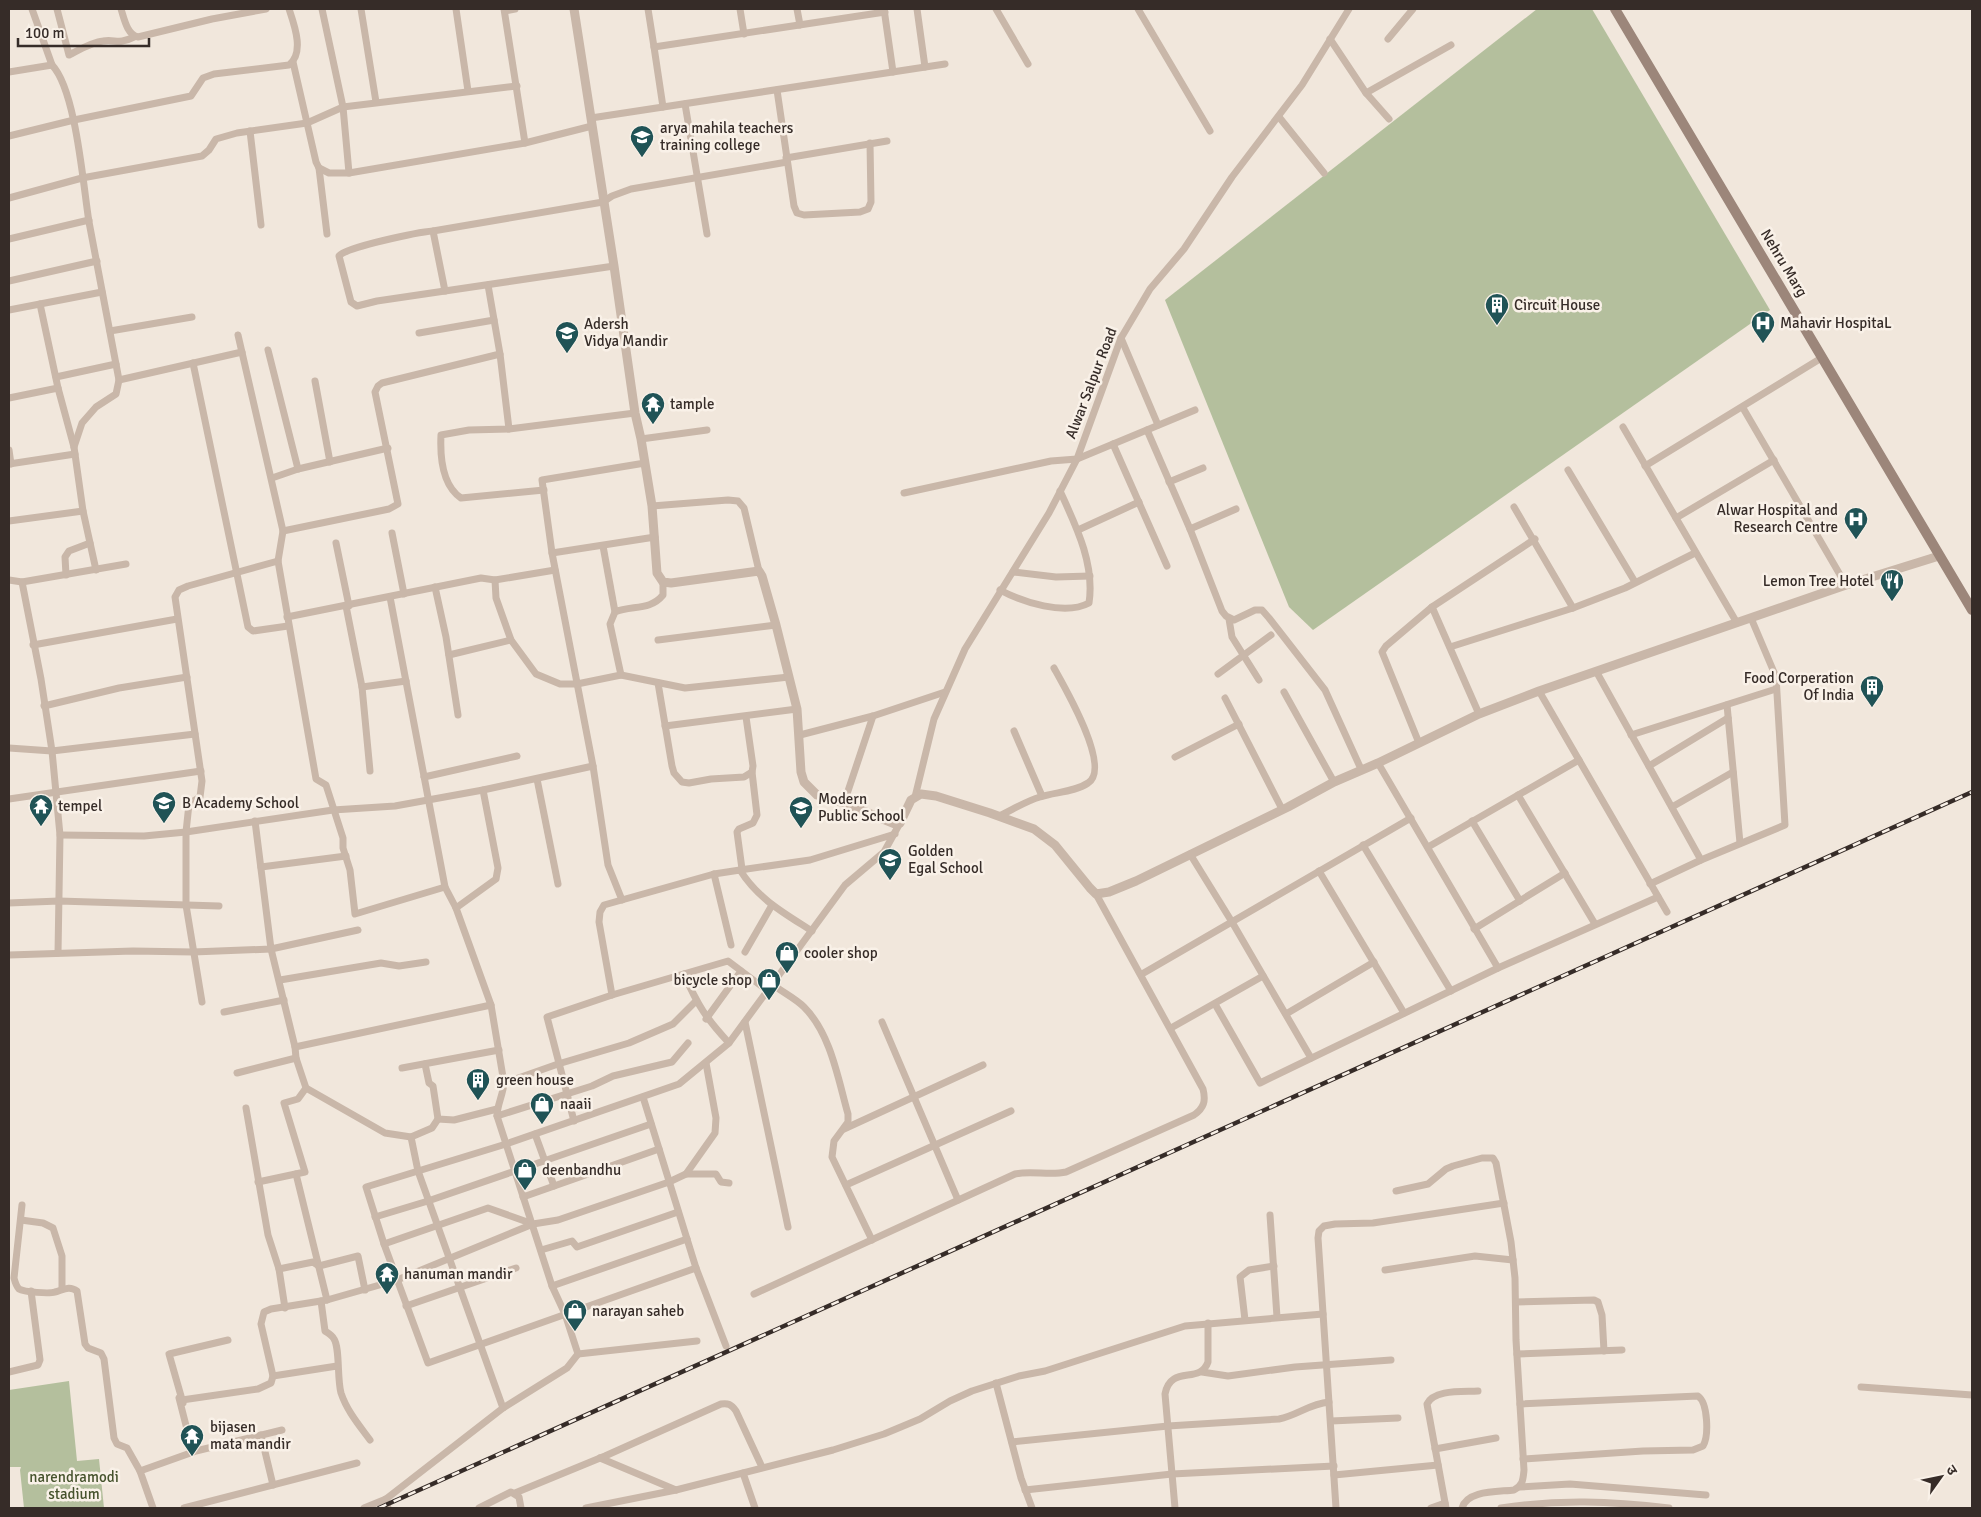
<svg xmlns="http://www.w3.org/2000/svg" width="1981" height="1517" font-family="Signika,'Noto Sans Devanagari',sans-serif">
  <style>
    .green { fill: #b4bf9d }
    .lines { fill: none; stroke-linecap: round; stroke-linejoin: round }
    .minor { stroke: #c9b7a9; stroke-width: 7 }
    .tertiary { stroke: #c9b7a9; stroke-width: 9 }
    .secondary { stroke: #9c867a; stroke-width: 10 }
    .rail-casing { stroke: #362c28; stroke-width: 4.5 }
    .rail { stroke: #f9f1e8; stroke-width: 2.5; stroke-dasharray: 8; stroke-linecap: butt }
    .labels { text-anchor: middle; stroke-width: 5; stroke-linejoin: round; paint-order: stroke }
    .poi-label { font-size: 15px; fill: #362c28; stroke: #f9f1e8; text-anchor: start }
    .street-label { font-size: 15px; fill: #362c28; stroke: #f9f1e8 }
    .park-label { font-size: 15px; fill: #46532d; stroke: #f9f1e8 }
  </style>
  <rect width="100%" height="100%" fill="#f1e7dc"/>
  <g class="green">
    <path d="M1537,9H1592L1770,310L1313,630L1289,607L1165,300Z"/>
    <path d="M69,1381L77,1461L99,1459L104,1508H24L20,1470L21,1467H9V1390Z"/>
  </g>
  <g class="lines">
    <g class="minor">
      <path d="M32,9L52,65C76,90 83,185 89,222C99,275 109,327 119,380L116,394L96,407L82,423L74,447"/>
      <path d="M57,9L69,55C79,50 92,42 103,41C116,39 118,45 134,37"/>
      <path d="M121,9C124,18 127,35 138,37L212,19L266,9"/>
      <path d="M322,9L343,107L349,173"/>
      <path d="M361,9L376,102"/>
      <path d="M456,9L468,91"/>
      <path d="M504,9L525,143"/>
      <path d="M648,9L654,47"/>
      <path d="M740,9L744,34"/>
      <path d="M797,9L800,25"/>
      <path d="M884,9L893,72"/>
      <path d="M917,9L925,67"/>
      <path d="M996,9L1028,64"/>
      <path d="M1138,9L1210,131"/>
      <path d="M505,11L515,9"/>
      <path d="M1330,39L1366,93L1389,119"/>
      <path d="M1388,39L1413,9"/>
      <path d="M293,62L316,162L319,168L329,173H349L525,143L592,126"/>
      <path d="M9,72L52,65"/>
      <path d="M777,90L794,206L797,213L804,215L860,212L868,209L871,202L870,143"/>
      <path d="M1366,93L1451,45"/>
      <path d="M685,104L707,234"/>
      <path d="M663,107L654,47L885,12"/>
      <path d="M1279,117L1324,173"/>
      <path d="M591,118L945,64"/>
      <path d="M250,131L261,225"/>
      <path d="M9,136L74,120L191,96L203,78L214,74L289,65C305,53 294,24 289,9"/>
      <path d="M786,158L887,141"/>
      <path d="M319,168L327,234"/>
      <path d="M9,198L82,178L202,156L209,150L216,139L237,133L307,123L343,107L517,86"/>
      <path d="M433,231L445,291"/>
      <path d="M9,239L89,220"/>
      <path d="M614,266L377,301L357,306L351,302L339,256C346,247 419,232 433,231L603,202L612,196L631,189L787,162"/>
      <path d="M9,281L97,261"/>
      <path d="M488,285L500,354L509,429"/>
      <path d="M40,304L58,388L74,447L83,511L96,570"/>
      <path d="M9,310L102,292"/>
      <path d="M110,331L192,317"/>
      <path d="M419,333L494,320"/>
      <path d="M238,335L283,531L278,561L316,779L326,785L343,838V848L350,870L355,914L445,887"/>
      <path d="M1121,338L1158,425"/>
      <path d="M268,350L298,469"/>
      <path d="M193,363L248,627L253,631L288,626"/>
      <path d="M56,377L116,364"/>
      <path d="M119,380L242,352"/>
      <path d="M315,381L330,462"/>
      <path d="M9,398L58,388"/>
      <path d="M1743,408L1846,585"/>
      <path d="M1623,427L1737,623"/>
      <path d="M1147,430L1190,529L1222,611L1226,616L1234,620L1255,610H1262L1269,618L1325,690L1361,769"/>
      <path d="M641,439L707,430"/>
      <path d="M1113,444L1167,566"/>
      <path d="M9,450L11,464"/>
      <path d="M9,464L75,454"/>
      <path d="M1645,466L1823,357"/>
      <path d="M1568,470L1635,582"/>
      <path d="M272,478L298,469L388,448"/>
      <path d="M1169,482L1203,468"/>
      <path d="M544,490L461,498C442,485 440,456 441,435L469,430L509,429L635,413"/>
      <path d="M904,493L1051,461L1077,459L1195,410"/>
      <path d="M652,506L728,500L738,501L744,508L759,571"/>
      <path d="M1514,507L1573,608"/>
      <path d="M1676,518L1774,460"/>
      <path d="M9,521L83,511"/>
      <path d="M1190,529L1236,509"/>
      <path d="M1078,530L1139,502"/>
      <path d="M283,531L389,509L398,504L375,392L378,386L382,383L500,354"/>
      <path d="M392,533L404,594"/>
      <path d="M336,543L349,606"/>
      <path d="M603,546L615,612"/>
      <path d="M552,553L655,537"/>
      <path d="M1013,572L1056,577L1090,576"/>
      <path d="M66,575L65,557L69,551L90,543"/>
      <path d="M9,580L22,582L126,564"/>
      <path d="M495,580L496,598L511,640L536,674L560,684H577L621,675L685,688L789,677"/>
      <path d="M22,582L41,679L52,751L60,835L58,953"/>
      <path d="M435,587L446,637L458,715"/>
      <path d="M1000,590C1022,602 1065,616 1089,603C1095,564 1076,526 1060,491"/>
      <path d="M346,606L362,687L370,771"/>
      <path d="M1432,607L1479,714"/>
      <path d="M287,617L481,578L495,580L555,570"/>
      <path d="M1229,619L1232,637L1259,680"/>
      <path d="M658,640L776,625"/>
      <path d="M33,645L177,619"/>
      <path d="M1450,647L1573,608L1625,588L1695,553"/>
      <path d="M449,655L511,640"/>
      <path d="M1596,671L1701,860"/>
      <path d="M1218,674L1271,635"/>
      <path d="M621,675L610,624L615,612C632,605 650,611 663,595V582"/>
      <path d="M658,683L672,766L674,773L682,782L689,783L711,779L744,777L752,772L753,766L746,717"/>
      <path d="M362,687L406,681"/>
      <path d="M1539,691L1667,912"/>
      <path d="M1284,692L1334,782"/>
      <path d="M1225,698L1282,809"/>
      <path d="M1727,705L1740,843"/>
      <path d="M44,706L119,688L187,677"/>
      <path d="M665,726L797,709"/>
      <path d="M1014,731L1042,796"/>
      <path d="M800,735L873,716L945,692"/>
      <path d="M1631,735L1776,689"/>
      <path d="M1419,743L1382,652L1386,646L1432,607L1535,539"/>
      <path d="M9,748L52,751L195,734"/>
      <path d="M1175,757L1239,724"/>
      <path d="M1378,763L1498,968"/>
      <path d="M1649,766L1728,718"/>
      <path d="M424,777L517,756"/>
      <path d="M537,779L558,884"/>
      <path d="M1518,795L1595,924"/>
      <path d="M915,797L934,719L965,649L1049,513L1077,459L1121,338L1150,289L1184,249L1232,177L1302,85L1349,9"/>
      <path d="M9,799L201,771"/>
      <path d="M844,803L873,716"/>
      <path d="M1672,807L1733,772"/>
      <path d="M999,816C1012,810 1026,801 1040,797C1055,792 1075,792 1088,783C1112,768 1064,686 1054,668"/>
      <path d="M255,821L271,949L295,1047L296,1058L306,1088L385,1133L411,1137"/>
      <path d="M1472,821L1520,901"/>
      <path d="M60,835L144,836L186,832L333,810L395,806L483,790L593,766"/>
      <path d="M1363,845L1451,991"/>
      <path d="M1428,847L1579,760"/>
      <path d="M1190,854L1232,922L1311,1058"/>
      <path d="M261,867L346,856"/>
      <path d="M742,869L737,832L739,829L753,823L757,815L752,772"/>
      <path d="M740,870L810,860L895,834"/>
      <path d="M1319,871L1404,1013"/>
      <path d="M714,874L731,945"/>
      <path d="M1650,884L1701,860L1785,825L1776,677L1751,618"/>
      <path d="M622,900L608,865L593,766L552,553L542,480L645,463"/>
      <path d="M9,903L59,901L219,906"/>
      <path d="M456,908L496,879L498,868L483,790"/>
      <path d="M1474,929L1565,873"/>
      <path d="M745,952L772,905"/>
      <path d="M9,955L133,951L193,952L271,949L358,930"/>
      <path d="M684,974C698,1006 706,1018 729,1043"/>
      <path d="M1142,974L1411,818"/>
      <path d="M280,980L381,963L399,966L426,962"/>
      <path d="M772,984C782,992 795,998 804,1007C831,1034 838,1079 848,1114V1122L834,1141L832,1157L872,1240"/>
      <path d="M612,995L599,922L600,912L604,905L714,874L740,870C758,899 784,913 812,931"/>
      <path d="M202,1002L186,905V832L189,804L200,797L202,781L175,597L179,590L188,586L278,561"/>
      <path d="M1215,1004L1260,1083L1498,968L1658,897"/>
      <path d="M224,1012L284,1000"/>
      <path d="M1286,1014L1374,962"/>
      <path d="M706,1019L741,971"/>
      <path d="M745,1022L788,1227"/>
      <path d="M882,1022L958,1200"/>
      <path d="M1171,1028L1263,976"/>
      <path d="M295,1047L491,1005"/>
      <path d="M425,1064L429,1083L433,1086L438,1119L454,1120L497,1109"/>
      <path d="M402,1068L499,1050"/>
      <path d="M237,1073L296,1058"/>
      <path d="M504,1083L558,1064L629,1043L673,1024L696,1001"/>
      <path d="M643,1097L696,1268L726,1346"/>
      <path d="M246,1108L268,1235L279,1269L285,1308"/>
      <path d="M497,1116L592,1086L613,1076L672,1062L688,1043"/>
      <path d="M438,1119L432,1128L411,1137L418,1171L503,1408"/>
      <path d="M574,1121L547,1017L612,995L728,961L768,991"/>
      <path d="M844,1129L983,1065"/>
      <path d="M535,1134L554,1186"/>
      <path d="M296,1174L327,1300"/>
      <path d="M686,1174H716L721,1182L729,1183"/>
      <path d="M258,1182L305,1172L284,1103L298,1099L306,1088"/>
      <path d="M846,1185L1011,1111"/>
      <path d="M1396,1191L1428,1184L1446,1169L1453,1166L1482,1158H1493L1496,1163L1511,1242L1515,1278L1516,1340L1524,1470C1523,1480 1523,1485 1514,1490C1498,1492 1467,1490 1462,1508"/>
      <path d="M523,1197L659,1149"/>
      <path d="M22,1205L14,1278C15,1282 16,1286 19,1289C24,1292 49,1294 55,1292C63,1290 69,1285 77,1291L85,1344L88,1348L101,1353L104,1359L114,1438L117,1444L127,1448L140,1471"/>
      <path d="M1270,1215L1277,1317"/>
      <path d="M375,1217L428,1201L651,1124"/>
      <path d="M21,1220L43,1223L53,1228L62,1256V1289"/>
      <path d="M384,1244L488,1208L533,1224"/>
      <path d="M541,1250L572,1241L577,1247L678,1212"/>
      <path d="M696,1268L428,1363L384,1244L366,1187L506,1144L679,1084L729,1043L845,885L884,852L900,823"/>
      <path d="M279,1269L313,1262L319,1266L358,1256L365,1290"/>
      <path d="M1385,1270L1475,1256L1513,1260"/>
      <path d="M552,1286L687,1239"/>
      <path d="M754,1294L1015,1174C1032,1170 1049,1176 1066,1172L1194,1115C1204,1108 1206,1101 1203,1089L1096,894"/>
      <path d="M321,1301L325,1331C328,1333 332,1335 334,1339C340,1348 337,1379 341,1393C347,1411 359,1425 370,1440"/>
      <path d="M1516,1302L1594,1300L1598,1302L1602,1315L1604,1351"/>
      <path d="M406,1306L516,1268"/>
      <path d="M1245,1320L1240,1277L1249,1270L1274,1266"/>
      <path d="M578,1354L697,1341"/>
      <path d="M1517,1354L1622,1350"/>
      <path d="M9,1372L38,1365L40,1360L31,1291"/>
      <path d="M1202,1372L1228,1376L1295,1367L1391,1360"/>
      <path d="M273,1376L337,1366"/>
      <path d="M996,1383L1021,1478L1032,1508"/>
      <path d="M1861,1387L1972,1395"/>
      <path d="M183,1403L169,1354L228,1340"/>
      <path d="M1520,1404L1698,1396C1708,1403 1709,1436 1703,1446L1693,1450L1643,1451L1523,1459"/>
      <path d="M1331,1421L1398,1418"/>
      <path d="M261,1435L273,1485"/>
      <path d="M1012,1442L1168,1426L1279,1419C1298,1415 1309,1404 1329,1402"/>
      <path d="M192,1449L179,1398L182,1400L258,1389L271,1383L273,1376L261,1324L264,1312L271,1309L327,1300L397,1280L533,1224L558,1220L669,1182L686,1174L715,1133L716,1118L706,1063"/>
      <path d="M1435,1449L1496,1438"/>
      <path d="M600,1458L676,1490"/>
      <path d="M743,1473L755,1508"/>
      <path d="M1334,1475L1438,1465"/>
      <path d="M1520,1487L1570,1484L1706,1495"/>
      <path d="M1025,1490L1172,1474L1334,1466"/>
      <path d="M515,1493L605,1456L721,1404C728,1403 731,1404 736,1411L762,1467"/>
      <path d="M386,1499L388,1508"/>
      <path d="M153,1508L140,1471L196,1451L282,1430"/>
      <path d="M184,1508L357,1463"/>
      <path d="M364,1508L386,1499L503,1408L567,1368L578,1354L565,1314L552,1286L497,1116C497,1105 503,1095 504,1083L491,1005L456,908L445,887L390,597"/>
      <path d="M479,1508L511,1492L519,1497L521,1508"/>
      <path d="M586,1508L676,1490L833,1450L884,1434L920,1419L950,1401L972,1391L1019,1376L1045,1371L1185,1326L1323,1314"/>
      <path d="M1175,1508L1165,1394C1171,1364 1200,1385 1208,1362V1323"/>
      <path d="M1336,1508L1318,1238L1319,1231L1324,1226L1335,1224L1373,1223L1504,1203"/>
      <path d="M1431,1508L1445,1503"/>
      <path d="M1446,1508L1427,1404C1434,1389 1464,1392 1478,1391"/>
      <path d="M1501,1508C1558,1499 1611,1501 1669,1508"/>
    </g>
    <path class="tertiary" d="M574,9L614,266L635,413L641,439L652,506L657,573L663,582L671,583L759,571L762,576L776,625L797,709L801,772L804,782L817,795L844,803L895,824L900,823L911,800L921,794L936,796L990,813L1034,829L1055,845L1090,888L1096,894L1109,892L1136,881L1288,807L1334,782L1378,763L1479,714L1539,691L1846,585L1939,556"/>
    <path class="secondary" d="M1615,9L1972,610"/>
    <g class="rail-casing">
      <path id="rail" d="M379,1508L1972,792"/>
    </g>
    <use href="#rail" class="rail"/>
  </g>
  <defs>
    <g id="school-pin" transform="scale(1.25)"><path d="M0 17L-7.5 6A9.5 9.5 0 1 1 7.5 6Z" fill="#205356" stroke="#f9f1e8"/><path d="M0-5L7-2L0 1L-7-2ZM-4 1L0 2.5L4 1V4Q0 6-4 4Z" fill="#fff"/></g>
    <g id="building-pin" transform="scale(1.25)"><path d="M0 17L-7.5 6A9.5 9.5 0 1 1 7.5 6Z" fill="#205356" stroke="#f9f1e8"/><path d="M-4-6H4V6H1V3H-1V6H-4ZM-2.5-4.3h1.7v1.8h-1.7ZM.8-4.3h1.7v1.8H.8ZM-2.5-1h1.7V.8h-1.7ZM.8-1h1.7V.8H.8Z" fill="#fff"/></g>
    <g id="hospital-pin" transform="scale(1.25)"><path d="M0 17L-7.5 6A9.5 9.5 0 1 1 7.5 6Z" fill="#205356" stroke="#f9f1e8"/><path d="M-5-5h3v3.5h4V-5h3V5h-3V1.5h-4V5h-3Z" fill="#fff"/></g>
    <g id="temple-pin" transform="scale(1.25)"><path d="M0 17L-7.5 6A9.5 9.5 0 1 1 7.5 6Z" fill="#205356" stroke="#f9f1e8"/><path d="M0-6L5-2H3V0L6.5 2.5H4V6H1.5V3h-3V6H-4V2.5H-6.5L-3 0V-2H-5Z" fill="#fff"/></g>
    <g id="restaurant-pin" transform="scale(1.25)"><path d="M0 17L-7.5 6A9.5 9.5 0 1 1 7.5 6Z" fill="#205356" stroke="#f9f1e8"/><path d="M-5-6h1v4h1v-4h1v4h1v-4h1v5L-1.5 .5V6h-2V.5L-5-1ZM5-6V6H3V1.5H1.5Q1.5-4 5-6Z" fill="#fff"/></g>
    <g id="shop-pin" transform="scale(1.25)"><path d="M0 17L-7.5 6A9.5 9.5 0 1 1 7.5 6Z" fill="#205356" stroke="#f9f1e8"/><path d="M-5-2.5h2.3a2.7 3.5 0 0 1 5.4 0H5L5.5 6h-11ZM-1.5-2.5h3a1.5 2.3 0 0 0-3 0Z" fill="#fff"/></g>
  </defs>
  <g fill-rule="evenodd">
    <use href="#school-pin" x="642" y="137"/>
    <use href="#building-pin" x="1497" y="305"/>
    <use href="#hospital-pin" x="1763" y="323"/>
    <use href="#school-pin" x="567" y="333"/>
    <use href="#temple-pin" x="653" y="404"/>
    <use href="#hospital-pin" x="1856" y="519"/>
    <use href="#restaurant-pin" x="1892" y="581"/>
    <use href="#building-pin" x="1872" y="687"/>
    <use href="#school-pin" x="164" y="803"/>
    <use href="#temple-pin" x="41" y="806"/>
    <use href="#school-pin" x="801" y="808"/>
    <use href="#school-pin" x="890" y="860"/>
    <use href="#shop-pin" x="787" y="953"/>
    <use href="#shop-pin" x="769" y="980"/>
    <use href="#building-pin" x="478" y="1080"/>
    <use href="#shop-pin" x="542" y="1104"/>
    <use href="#shop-pin" x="525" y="1170"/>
    <use href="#temple-pin" x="387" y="1274"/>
    <use href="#shop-pin" x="575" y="1311"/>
    <use href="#temple-pin" x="192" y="1436"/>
  </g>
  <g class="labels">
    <g class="poi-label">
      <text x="660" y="133">arya mahila teachers<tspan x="660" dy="17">training college</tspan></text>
      <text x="1514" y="310">Circuit House</text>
      <text x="1780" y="328">Mahavir HospitaL</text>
      <text x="584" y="329">Adersh<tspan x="584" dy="17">Vidya Mandir</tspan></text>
      <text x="670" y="409">tample</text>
      <text x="1838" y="515" text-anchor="end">Alwar Hospital and<tspan x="1838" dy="17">Research Centre</tspan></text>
      <text x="1874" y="586" text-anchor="end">Lemon Tree Hotel</text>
      <text x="1854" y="683" text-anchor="end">Food Corperation<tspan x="1854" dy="17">Of India</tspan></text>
      <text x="818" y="804">Modern<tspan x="818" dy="17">Public School</tspan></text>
      <text x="182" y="808">B Academy School</text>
      <text x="58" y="811">tempel</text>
      <text x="908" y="856">Golden<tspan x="908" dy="17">Egal School</tspan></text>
      <text x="804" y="958">cooler shop</text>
      <text x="752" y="985" text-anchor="end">bicycle shop</text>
      <text x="496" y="1085">green house</text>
      <text x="560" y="1109">naaii</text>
      <text x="542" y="1175">deenbandhu</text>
      <text x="404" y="1279">hanuman mandir</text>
      <text x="592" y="1316">narayan saheb</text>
      <text x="210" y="1432">bijasen<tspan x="210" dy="17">mata mandir</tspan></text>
    </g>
    <g class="street-label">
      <text transform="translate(1784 263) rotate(59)" y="5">Nehru Marg</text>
      <text transform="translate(1091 383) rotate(-69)" y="5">Alwar Salpur Road</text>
    </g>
    <g class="park-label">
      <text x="74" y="1482">narendramodi<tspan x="74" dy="17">stadium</tspan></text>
    </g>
  </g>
  <rect width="1981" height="1517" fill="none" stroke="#362c28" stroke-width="20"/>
  <g transform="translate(1941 1477) rotate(57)" stroke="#f9f1e8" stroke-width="4" paint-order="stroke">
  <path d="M0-4L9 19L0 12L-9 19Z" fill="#362c28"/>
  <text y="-8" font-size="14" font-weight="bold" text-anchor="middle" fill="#362c28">उ</text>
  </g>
  <path d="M18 38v8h131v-8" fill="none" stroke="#362c28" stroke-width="2.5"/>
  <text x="25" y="38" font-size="15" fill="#362c28" stroke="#f9f1e8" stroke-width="4" paint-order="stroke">100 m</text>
</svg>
